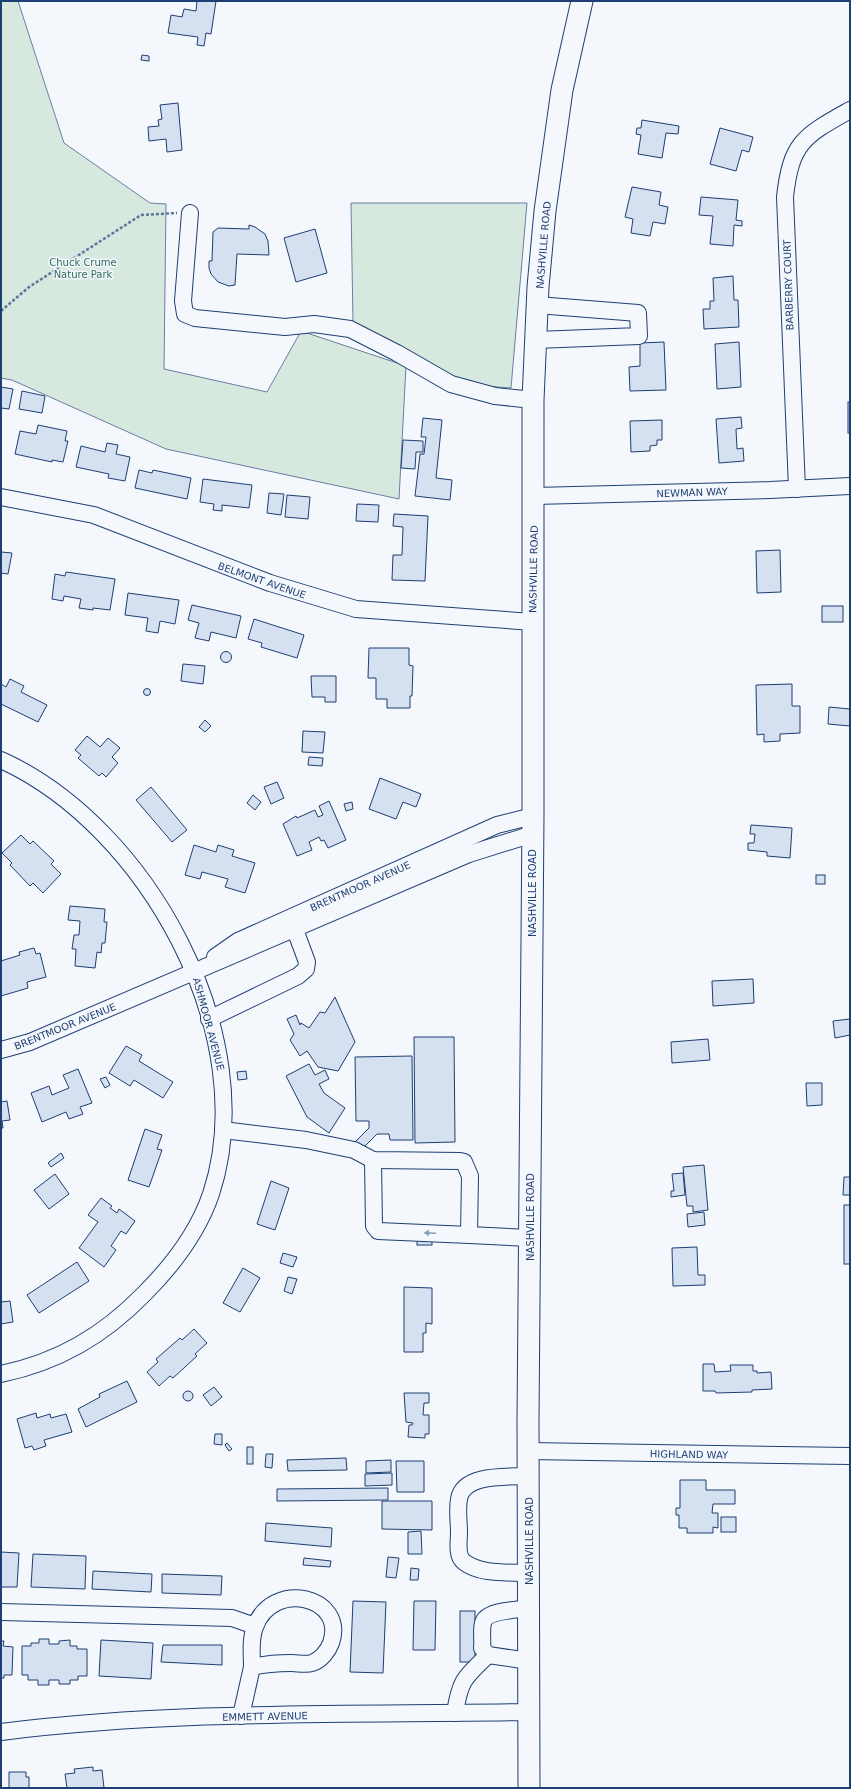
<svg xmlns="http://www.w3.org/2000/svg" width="851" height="1789" font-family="'DejaVu Sans',sans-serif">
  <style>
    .green { fill: #d7e8df; stroke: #687fa3 }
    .building { fill: #d5e0f0; stroke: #1d3f73 }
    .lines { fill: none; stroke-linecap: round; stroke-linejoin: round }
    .minor-casing { stroke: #1d3f73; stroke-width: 18 }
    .major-casing { stroke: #1d3f73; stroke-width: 23 }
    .path { stroke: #5e769c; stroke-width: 2.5; stroke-dasharray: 3 2; stroke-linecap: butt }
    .minor { stroke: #f4f7fb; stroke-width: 16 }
    .major { stroke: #f4f7fb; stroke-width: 21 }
    .oneway { fill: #889bb7 }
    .labels { text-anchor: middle; stroke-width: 3; stroke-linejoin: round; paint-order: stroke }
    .street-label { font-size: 10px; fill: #1d3f73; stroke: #f4f7fb }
    .park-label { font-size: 10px; fill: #2c6c60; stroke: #f4f7fb }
  </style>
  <rect width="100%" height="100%" fill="#f4f7fb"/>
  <g class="green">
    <path d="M1,1H18L64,143L150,203L166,204L164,369L267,392L301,331L406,366L399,499L166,449L12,380L1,378Z"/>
    <path d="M351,203H527L511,388L470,385L353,322Z"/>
  </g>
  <g class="building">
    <path d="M197,1H216L211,34L206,33L204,46L197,45L198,37L168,33L171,15L182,17L184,9L196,11Z"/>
    <path d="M142,55L149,56V61L141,60Z"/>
    <path d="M178,103L182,150L167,152L166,139L149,141L148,127L159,126L158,120L162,119L160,105Z"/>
    <path d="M642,120L679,126L678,134L666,133L662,158L638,154L641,135L636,134L637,128H641Z"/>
    <path d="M720,128L753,137L749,152L742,150L736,171L710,164Z"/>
    <path d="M632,187L661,192L659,205L668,207L665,224L653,222L650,236L631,233L633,219L625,217Z"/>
    <path d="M701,197L738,200L736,220L742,221V226L734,225L733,246L710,244L713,216L699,215Z"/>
    <path d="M249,225L255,227L265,234L268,241L269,255L237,254L235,285L229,286L218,282L211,274L209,268V261H212L213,232L218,228L249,229Z"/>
    <path d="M315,229L327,273L296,282L284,238Z"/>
    <path d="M733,276L734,300H738L739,327L704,329L703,309H710V301H714L713,278Z"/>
    <path d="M664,342L666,390L630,391L629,367L640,366V343Z"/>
    <path d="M739,342L741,387L717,389L715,344Z"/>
    <path d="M1,387L13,389L9,409L1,408Z"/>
    <path d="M22,391L45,396L42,413L19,409Z"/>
    <rect x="848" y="402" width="2" height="31"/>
    <path d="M741,417L742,428L736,429L737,449L743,448L744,461L719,463L716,419Z"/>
    <path d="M423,418L442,420L436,478L452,480L450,500L415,496L420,454H424L426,437H421Z"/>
    <path d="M662,420V440H657V445L650,446V451L631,452L630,421Z"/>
    <path d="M38,425L67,431L65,441H68L63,462L52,460V462L15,454L20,431L36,434Z"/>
    <path d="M403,440L423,441V452H416L415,469L401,468Z"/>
    <path d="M107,443L118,445L116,454L130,457L125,481L108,478L109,474L76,467L81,446L105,452Z"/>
    <path d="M139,470L152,473L153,470L191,478L187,499L135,488Z"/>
    <path d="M203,479L252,485L249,508L222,505V511L213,510L214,504L200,502Z"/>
    <path d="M269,493L284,494L281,515L267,513Z"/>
    <path d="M287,495L310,497L308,519L285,517Z"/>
    <path d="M357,504L379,505L378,522L356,521Z"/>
    <path d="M394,514L428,516L425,581L392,580L393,555H402L403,527L393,526Z"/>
    <path d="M780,550L781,592L757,593L756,551Z"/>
    <path d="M1,552L12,553L8,574L1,573Z"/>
    <path d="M66,572L115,579L110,610L93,608V610L79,608L81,599L64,596L63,601L52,599L55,574L65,576Z"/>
    <path d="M128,593L179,600L175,624L160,621L158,633L146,631L148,618L125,615Z"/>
    <path d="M192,605L241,616L236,638L211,632L209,641L195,638L199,623L188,620Z"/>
    <rect x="822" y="606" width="21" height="16"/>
    <path d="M254,619L304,635L297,658L261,647L262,643L248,639Z"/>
    <path d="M369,648H409V665L413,666L412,696H410V708H387V699H376V678H368Z"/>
    <circle cx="226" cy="657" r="5.5"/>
    <path d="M183,664L205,666L203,684L181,681Z"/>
    <path d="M311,676H336V702H325V697H312Z"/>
    <path d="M10,679L24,686L21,692L47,705L38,722L1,704V684L6,687Z"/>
    <path d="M792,684V706H800V733L780,734V741L764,742V734L757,735L756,685Z"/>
    <circle cx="147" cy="692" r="3.5"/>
    <path d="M829,707L850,709V726L828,724Z"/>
    <path d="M205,720L211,726L205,732L199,727Z"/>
    <path d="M303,731L325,732L323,753L302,752Z"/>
    <path d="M87,736L100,747L108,738L120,748L112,757L118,763L106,777L102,773L99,776L78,758L81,755L75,750Z"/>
    <path d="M309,757L323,758L322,766L308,765Z"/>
    <path d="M380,778L421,794L416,807L403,802L396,819L369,809Z"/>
    <path d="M277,782L284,798L271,804L264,787Z"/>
    <path d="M151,787L187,830L172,842L136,800Z"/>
    <path d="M253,795L261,802L255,810L247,803Z"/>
    <path d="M329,801L346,840L328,848L324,840L321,841L319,837L309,842L312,850L297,856L283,824L296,816L297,818L315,810L318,817L323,815L319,806Z"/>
    <path d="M352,802L353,809L346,811L344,804Z"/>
    <path d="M751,825L792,828L790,858L767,856V852L748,850V843H754L755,834H750Z"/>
    <path d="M21,835L30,844L33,841L54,861L51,864L61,874L43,893L33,883L30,886L10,865L12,863L2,853Z"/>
    <path d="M194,845L216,852L218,845L234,850L232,856L255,863L245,893L225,887L228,879L202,872L200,879L185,875Z"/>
    <rect x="816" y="875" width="9" height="9"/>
    <path d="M70,906L105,909L104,922H107L105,943H102L101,953L97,952L95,968L75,966L76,949H72L74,935H79L80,921L68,920Z"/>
    <path d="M34,948L36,954L40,953L46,977L27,982L28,988L1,996V961L20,955L19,952Z"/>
    <path d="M753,979L754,1003L713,1006L712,981Z"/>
    <path d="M335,997L355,1042L338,1071L318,1067L307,1051L300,1056L290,1040L294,1034L287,1019L296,1015L300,1025L301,1023L309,1028L320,1012L325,1013Z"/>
    <path d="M850,1019V1035L835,1038L833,1021Z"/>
    <path d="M414,1037H454L455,1142L415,1143Z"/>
    <path d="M708,1039L710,1060L672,1063L671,1042Z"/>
    <path d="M126,1046L142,1055L139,1061L173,1082L163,1098L134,1080L130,1086L109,1073Z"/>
    <path d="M412,1056L413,1140H390L389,1134H377L360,1151L353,1144L369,1128V1121H356L355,1057Z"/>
    <path d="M309,1064L315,1075L325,1070L329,1079L319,1084L324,1093L345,1108L329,1133L307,1117L286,1076Z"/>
    <path d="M78,1069L92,1103L80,1107L83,1114L69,1119L66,1112L42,1122L31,1093L49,1086L52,1095L69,1088L63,1075Z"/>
    <path d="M246,1071L247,1079L238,1080L237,1072Z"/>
    <path d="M106,1077L110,1085L105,1088L100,1079Z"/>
    <path d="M806,1083H822V1105L807,1106Z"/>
    <path d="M7,1101L10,1120L2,1121L3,1128H1V1102Z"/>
    <path d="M145,1129L162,1135L157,1149L162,1150L149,1187L128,1180Z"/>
    <path d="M61,1153L64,1158L51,1167L48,1163Z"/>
    <path d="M704,1165L708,1210L693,1212V1206H687L683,1167Z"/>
    <path d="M683,1173L685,1195L671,1197V1191H674L672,1174Z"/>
    <path d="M55,1174L69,1194L49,1209L34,1190Z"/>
    <path d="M844,1177H850V1195H843Z"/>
    <path d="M271,1181L289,1188L275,1230L257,1224Z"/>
    <path d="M101,1198L112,1206L110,1208L117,1213L119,1209L135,1221L126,1234L121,1231L111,1246L116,1250L104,1267L79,1248L98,1222L88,1215Z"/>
    <rect x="844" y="1205" width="6" height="59"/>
    <path d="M704,1212L705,1225L688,1227L687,1214Z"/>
    <rect x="417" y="1238" width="15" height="7"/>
    <path d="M697,1247L698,1275H705V1285L673,1286L672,1248Z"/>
    <path d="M283,1253L297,1257L293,1267L280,1263Z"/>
    <path d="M77,1262L89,1281L39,1313L27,1295Z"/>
    <path d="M243,1268L260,1278L240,1312L223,1303Z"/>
    <path d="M288,1277L297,1279L292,1294L284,1291Z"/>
    <path d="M404,1287L432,1288V1324L426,1323V1333H423V1352H404Z"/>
    <path d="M10,1301L13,1322L1,1324V1302Z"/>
    <path d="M194,1329L207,1343L195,1354L197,1356L173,1378L170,1376L159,1386L147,1372L158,1362L156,1359L180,1338L182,1340Z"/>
    <path d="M703,1364H714L715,1372L731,1371L730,1365H753V1371H757V1373L771,1372L772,1389L752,1390V1392L716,1393L715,1391H703Z"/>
    <path d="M127,1381L137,1402L86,1427L78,1409L100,1397L99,1394Z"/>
    <path d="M214,1387L222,1397L211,1406L203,1395Z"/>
    <circle cx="188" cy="1396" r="5"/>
    <path d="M404,1393H429V1403H424L423,1415H429V1434H425V1438L408,1437L409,1425H412L413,1423L406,1422Z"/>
    <path d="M36,1413L37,1418L50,1414L51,1418L66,1414L72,1432L44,1440L46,1446L34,1450L32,1446L25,1448L17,1419Z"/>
    <path d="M215,1434H222V1445L214,1444Z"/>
    <path d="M227,1443L232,1449L229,1451L225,1445Z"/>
    <rect x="247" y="1447" width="6" height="17"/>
    <path d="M266,1454H273L272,1468L265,1467Z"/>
    <path d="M346,1458L347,1470L288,1471L287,1460Z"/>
    <path d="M391,1460V1472L366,1473V1461Z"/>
    <path d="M396,1461H424V1492H397Z"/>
    <path d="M392,1473V1485L365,1486V1474Z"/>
    <path d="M680,1480H706V1490H735V1504H713L712,1513H718V1528L713,1527V1533H687V1528H679V1515H676V1508H680Z"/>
    <path d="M388,1488V1500L277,1501V1489Z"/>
    <path d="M382,1501H432V1530L382,1529Z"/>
    <rect x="721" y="1517" width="15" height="15"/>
    <path d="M266,1523L332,1528L331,1547L265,1541Z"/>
    <path d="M421,1531L422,1554H408V1532Z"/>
    <path d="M1,1552L19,1553L17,1587H1Z"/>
    <path d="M33,1554L86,1556L85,1589L31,1587Z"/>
    <path d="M388,1557L399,1558L396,1578L386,1577Z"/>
    <path d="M304,1558L331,1561L330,1567L303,1565Z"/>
    <path d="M411,1568L419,1569L418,1580H410Z"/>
    <path d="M93,1571L152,1574L151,1592L92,1589Z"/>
    <path d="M162,1574L222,1576L221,1595L162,1593Z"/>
    <path d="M353,1601L386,1602L383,1673L350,1672Z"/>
    <path d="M414,1601H436L435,1650H413Z"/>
    <rect x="460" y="1611" width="15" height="51"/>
    <path d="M39,1639H49V1644H59V1641L70,1640V1646H77V1649H87V1676H78V1680H70V1684H59V1680H49V1685H38V1680H28V1675H22V1646H31V1643H39Z"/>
    <path d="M101,1640L153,1643L151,1679L99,1676Z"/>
    <path d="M1,1641H4L3,1646L13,1647L12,1675H4V1678H1Z"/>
    <path d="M163,1645H222V1665L161,1662Z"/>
    <path d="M93,1767V1771L102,1770L104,1788H67L65,1774L75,1773L74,1769Z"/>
    <path d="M9,1772H26V1777H29V1788H9Z"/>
  </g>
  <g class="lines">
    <g class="minor-casing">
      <g id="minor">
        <path d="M190,213L183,301L185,314L195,318L285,327L314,324L350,329L397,353L451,384L495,396L533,400"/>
        <path d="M536,340L639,336L638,313L537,305"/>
        <path d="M797,489L785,197C791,142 804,136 850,110"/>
        <path d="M534,496L770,490L850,486"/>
        <path d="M1,497L94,515L270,583L356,609L533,622"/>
        <path d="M1,760C147,826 263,1036 211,1194C198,1232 172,1266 144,1294C103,1336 58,1362 1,1374"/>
        <path d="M215,957L238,941L497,825L533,816"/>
        <path d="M209,1019L298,976L306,969L307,962L291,919"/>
        <path d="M1,1050L30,1042L469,854L533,834"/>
        <path d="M223,1130L306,1140L354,1150L373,1160L460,1161L464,1162L470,1176L469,1235L530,1238"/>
        <path d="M373,1160L374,1226L378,1231L469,1235"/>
        <path d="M528,1451L850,1456"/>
        <path d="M528,1476C509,1477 463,1473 459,1499C457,1510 459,1522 459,1533C459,1541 456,1556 464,1562C481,1575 508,1572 529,1573"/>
        <path d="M529,1608C518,1610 486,1610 483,1623C481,1630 483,1641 482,1648L488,1655L529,1661"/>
        <path d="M1,1612L232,1618L255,1626"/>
        <path d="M455,1713C460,1680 464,1678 488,1655"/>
        <path d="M241,1716L252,1667C265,1664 277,1663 291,1663C298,1663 306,1665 312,1663C321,1660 328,1651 331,1643C347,1596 272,1579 255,1627C250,1639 252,1654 252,1667"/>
        <path d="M1,1732C176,1710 353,1715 529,1712"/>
      </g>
    </g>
    <g class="major-casing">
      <path id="major" d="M529,1788L528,1422L533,816V400L538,287L545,211L562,90L582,1"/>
    </g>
    <path class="path" d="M1,311L29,287L141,215L177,213"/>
    <use href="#minor" class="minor"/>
    <use href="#major" class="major"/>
  </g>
  <defs><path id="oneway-solid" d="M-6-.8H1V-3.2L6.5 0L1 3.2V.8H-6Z"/></defs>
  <use class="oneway" href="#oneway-solid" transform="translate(430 1233) rotate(-177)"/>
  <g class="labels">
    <g class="street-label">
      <text transform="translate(543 245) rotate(-85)" y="4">NASHVILLE ROAD</text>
      <text transform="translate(788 285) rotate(-92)" y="4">BARBERRY COURT</text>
      <text transform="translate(692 492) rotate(-2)" y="4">NEWMAN WAY</text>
      <text transform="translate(533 569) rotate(-89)" y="4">NASHVILLE ROAD</text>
      <text transform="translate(262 580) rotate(19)" y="4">BELMONT AVENUE</text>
      <text transform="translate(360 886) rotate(-24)" y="4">BRENTMOOR AVENUE</text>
      <text transform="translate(532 893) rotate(-90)" y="4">NASHVILLE ROAD</text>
      <text transform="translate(209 1024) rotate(75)" y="4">ASHMOOR AVENUE</text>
      <text transform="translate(65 1026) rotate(-22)" y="4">BRENTMOOR AVENUE</text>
      <text transform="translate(530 1217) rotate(-90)" y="4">NASHVILLE ROAD</text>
      <text transform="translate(689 1454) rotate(1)" y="4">HIGHLAND WAY</text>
      <text transform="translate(529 1541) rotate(-90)" y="4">NASHVILLE ROAD</text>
      <text transform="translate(265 1716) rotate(-1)" y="4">EMMETT AVENUE</text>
    </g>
    <g class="park-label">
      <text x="83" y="266">Chuck Crume<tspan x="83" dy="12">Nature Park</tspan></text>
    </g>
  </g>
  <rect width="851" height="1789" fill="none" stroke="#1d3f73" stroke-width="4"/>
</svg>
